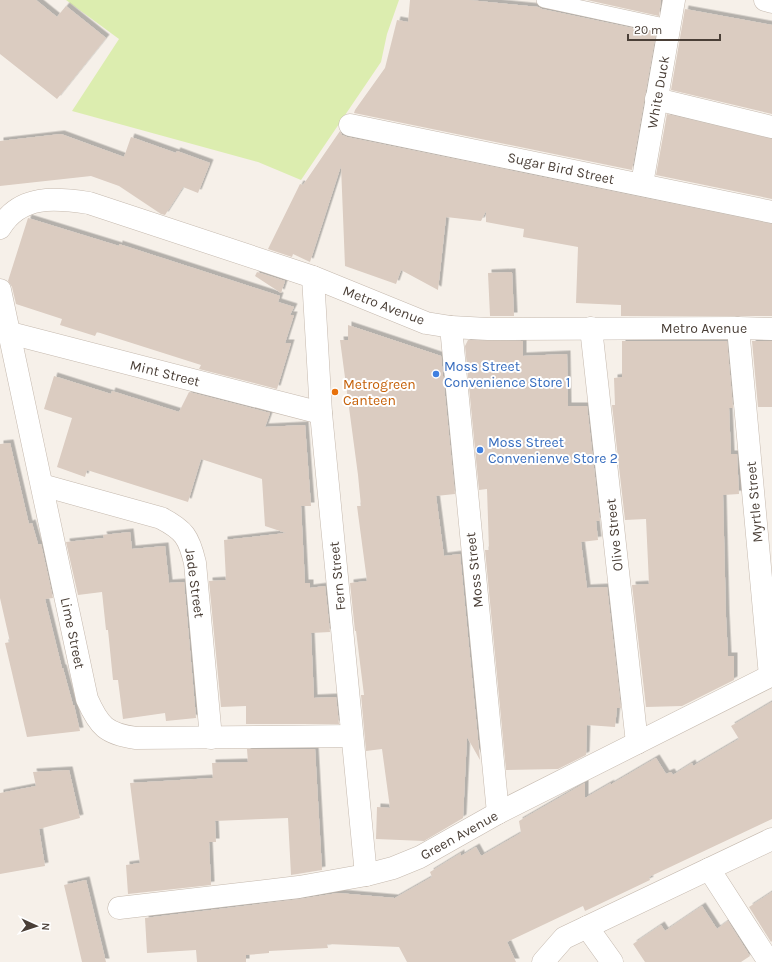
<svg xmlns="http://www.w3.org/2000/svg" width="772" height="962" font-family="Karla,sans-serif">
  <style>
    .green { fill: #dcedaf }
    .building { fill: #dbccc1; filter: url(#shadow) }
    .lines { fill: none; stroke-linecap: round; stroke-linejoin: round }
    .service-casing { stroke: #c5b9ae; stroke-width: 16 }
    .minor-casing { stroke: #c5b9ae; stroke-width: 23 }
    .service { stroke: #fff; stroke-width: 15 }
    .minor { stroke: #fff; stroke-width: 22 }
    .shop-dot { fill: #3f7fe0; stroke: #fff; stroke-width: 1.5 }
    .food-dot { fill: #e8710a; stroke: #fff; stroke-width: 1.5 }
    .labels { text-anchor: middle; stroke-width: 4; stroke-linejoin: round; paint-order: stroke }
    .street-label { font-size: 14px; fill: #4a3f37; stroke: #fff }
    .shop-label { font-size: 14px; fill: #366cbe; stroke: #fff; text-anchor: start }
    .food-label { font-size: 14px; fill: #c56008; stroke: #fff; text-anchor: start }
  </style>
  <defs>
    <filter id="shadow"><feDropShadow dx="3.5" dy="-3.5" stdDeviation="0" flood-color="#0004"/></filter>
  </defs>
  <rect width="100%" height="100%" fill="#f6f0e9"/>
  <path class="green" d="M66,0H399L387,34L381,62L301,180L258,162L72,111L119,39Z"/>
  <g class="building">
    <path d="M0,0H36L57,17L66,6L106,38L57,99L0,54Z"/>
    <path d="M410,0H469L538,7L542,9L656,33L632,170L354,113L355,110L385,68L397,20L408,22Z"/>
    <path d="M587,0H661L659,16Z"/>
    <path d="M685,9L772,25V114L671,90Z"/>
    <path d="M667,114L772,139V199L656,175Z"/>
    <path d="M340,131L342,135L347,137L772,224V316H621V305L576,303L578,247L523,237L524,229L486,222V211L481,221L446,217L438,290L401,270L396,284L345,266L341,166L310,262L293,254L292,257L268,249L300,184L303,185Z"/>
    <path d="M61,134L124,157L131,137L176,153L177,151L210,163L198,193L183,187L165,215L161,214L119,186L91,176L0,186V141Z"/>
    <path d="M28,218L119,246V244L280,296L278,302L294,307L290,315H294L285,343H291L277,389L199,369L201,365L97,332L95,336L60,325L62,319L16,304L12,287L8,281Z"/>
    <path d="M257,272L285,281L281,293L255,276Z"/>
    <path d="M512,272L514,316H490L488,273Z"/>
    <path d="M348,325L441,356L455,494L436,496L444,556L460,554L480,760L467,737L463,818L424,841L376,839L377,807L390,808L382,749L366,751L361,695H364L356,631H355L350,583L367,581L357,506H361L358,475L340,340H348Z"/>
    <path d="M468,340L523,341V356L567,354L568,406H587L600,521H596L598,540L581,542L587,588L607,587L621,708H617L615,727L587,725L586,755L558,769L506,770L485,550H489L487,489L479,490L465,346Z"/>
    <path d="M622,341H727L733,408H729L731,454H737L739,494L723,495L726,617L728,656H734V680L682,706L646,707L632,585L649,584L646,519L625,520L612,405H615L614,378L622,377Z"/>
    <path d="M752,341H772V407H758Z"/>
    <path d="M54,376L111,394L112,391L179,412L189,392L270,413L265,427L305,425L311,506H301L305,583H310V588L325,586L330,632L311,633L314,698L336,697L339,724H246V706L221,707L209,581L226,580L224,540L286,533L265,526L262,479L201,459L188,502L87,470L85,477L57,467L72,418L44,409Z"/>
    <path d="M10,443L29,524L32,523L38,544H41L53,598L45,599L62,668H63L73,705H74L80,731L27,737L5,643L10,642L0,598V444Z"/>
    <path d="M130,532L132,549L165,546L169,583L184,582L196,718L166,721L165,713L123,719L118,680H113L108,630H106L102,592L78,595L66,542L104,538L103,535Z"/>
    <path d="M772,702V819L649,877L650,880L585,911L583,906L507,942L516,962H407L399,947L327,944L328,948L269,951V953L246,955V962H197L196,950L147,953L145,918L300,899L338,893L395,898L432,877L430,872L461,853V856L476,847L481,856L521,833L519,821L585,783V798L611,783L610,785L656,758L666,774L671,772L673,775L692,763L693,766L739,739L731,726Z"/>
    <path d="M247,749H315L322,870L291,875L288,818L215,821L216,842H209L211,885L128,894L126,865L140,863L130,783L213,778L212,763L248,762Z"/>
    <path d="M69,770L80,818L39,829L45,866L0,874V793L36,786L33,772Z"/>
    <path d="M86,880L106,962H82L64,885Z"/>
    <path d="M772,892V941L771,942L749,907Z"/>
    <path d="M702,906L717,929L728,921L750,956L741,962H645L633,944L661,925L665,931Z"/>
  </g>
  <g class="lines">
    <g class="service-casing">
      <path id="service" d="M544,0L669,27"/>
    </g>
    <g class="minor-casing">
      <g id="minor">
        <path d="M765,0L772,2"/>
        <path d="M656,99L772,127"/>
        <path d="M350,125L772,212"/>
        <path d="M642,184L674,0"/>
        <path d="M0,228C20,194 56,198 89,203L313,277L426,323L451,327L488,329L738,328L772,329"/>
        <path d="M313,277L321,413L366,875"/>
        <path d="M0,290L87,699C99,726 106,734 136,738L352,736"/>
        <path d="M451,327L498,813"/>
        <path d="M591,328L637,743"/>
        <path d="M738,328L770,676"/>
        <path d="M10,333L321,413"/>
        <path d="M42,485L161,518C184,530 189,537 195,563L211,738"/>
        <path d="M709,869L769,962"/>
        <path d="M119,908L299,887L366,875L393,868L420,857L498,813L772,675"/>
        <path d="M587,927L612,962"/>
        <path d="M543,962L564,938L772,839"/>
      </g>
    </g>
    <use href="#service" class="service"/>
    <use href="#minor" class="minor"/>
  </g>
  <g class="shop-dot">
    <circle cx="436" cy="374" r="4"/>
    <circle cx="480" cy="450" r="4"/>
  </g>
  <circle class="food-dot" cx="335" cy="392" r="4"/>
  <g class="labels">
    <g class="street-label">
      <text transform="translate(658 92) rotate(-80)" y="5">White Duck</text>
      <text transform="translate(561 168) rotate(12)" y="5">Sugar Bird Street</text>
      <text transform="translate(384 305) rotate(21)" y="5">Metro Avenue</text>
      <text x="704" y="333">Metro Avenue</text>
      <text transform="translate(165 373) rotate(14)" y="5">Mint Street</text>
      <text transform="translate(754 502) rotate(-95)" y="5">Myrtle Street</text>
      <text transform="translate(614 535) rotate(-96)" y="5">Olive Street</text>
      <text transform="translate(474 570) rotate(-96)" y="5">Moss Street</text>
      <text transform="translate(337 576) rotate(-96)" y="5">Fern Street</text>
      <text transform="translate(195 583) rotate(82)" y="5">Jade Street</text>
      <text transform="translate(73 633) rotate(78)" y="5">Lime Street</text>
      <text transform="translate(459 835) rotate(-29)" y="5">Green Avenue</text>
    </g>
    <g class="shop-label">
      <text x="444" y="371">Moss Street<tspan x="444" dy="16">Convenience Store 1</tspan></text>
      <text x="488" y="447">Moss Street<tspan x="488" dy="16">Convenienve Store 2</tspan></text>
    </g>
    <g class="food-label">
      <text x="343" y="389">Metrogreen<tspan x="343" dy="16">Canteen</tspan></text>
    </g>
  </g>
  <g transform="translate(36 926) rotate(93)" stroke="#ffffff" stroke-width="3" paint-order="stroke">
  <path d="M0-3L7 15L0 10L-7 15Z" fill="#4a3f37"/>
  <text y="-6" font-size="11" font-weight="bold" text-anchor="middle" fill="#4a3f37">N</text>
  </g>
  <path d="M628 34v6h92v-6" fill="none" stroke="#4a3f37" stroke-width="2"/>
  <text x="634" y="34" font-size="12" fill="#4a3f37" stroke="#ffffff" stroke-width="3" paint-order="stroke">20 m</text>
</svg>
